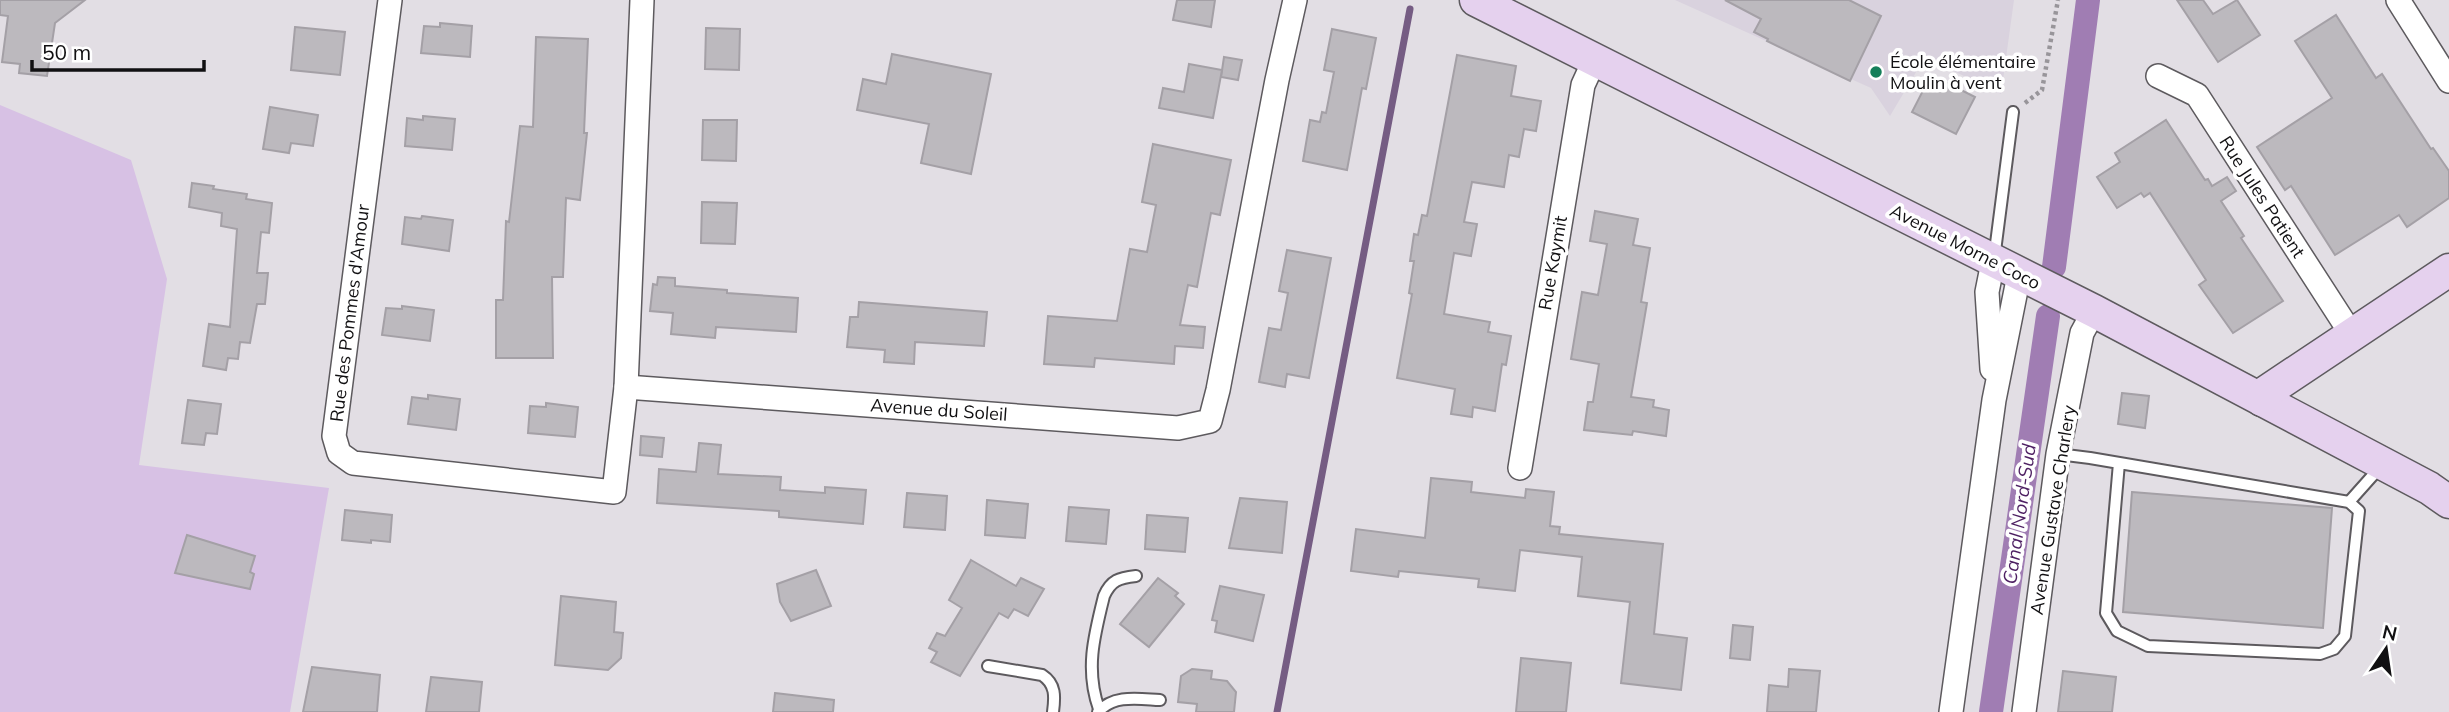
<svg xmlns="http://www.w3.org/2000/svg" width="2449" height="712" font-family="Mulish,sans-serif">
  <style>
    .built { fill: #d9d2de }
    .green { fill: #d7c1e4 }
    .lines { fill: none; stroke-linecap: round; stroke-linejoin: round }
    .stream { stroke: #755c83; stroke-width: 7 }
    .canal { stroke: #a07db3; stroke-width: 24 }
    .building { fill: #bcb9be; stroke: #a4a0a6; stroke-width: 2 }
    .lane-casing { stroke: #5d5a5e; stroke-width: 14 }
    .street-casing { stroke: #5d5a5e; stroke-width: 26 }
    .secondary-casing { stroke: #5d5a5e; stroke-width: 35 }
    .path { stroke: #98959a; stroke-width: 4.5; stroke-dasharray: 3.5 3.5; stroke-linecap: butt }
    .lane { stroke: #fff; stroke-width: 10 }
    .street { stroke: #fff; stroke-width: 23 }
    .secondary { stroke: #e5d1ee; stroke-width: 32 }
    .poi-dot { fill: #157f5a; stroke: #fff; stroke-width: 2.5 }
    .labels { text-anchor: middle; stroke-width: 7; stroke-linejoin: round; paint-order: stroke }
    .poi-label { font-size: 18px; fill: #111012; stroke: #fff; text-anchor: start }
    .street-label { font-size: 18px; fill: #111012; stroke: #fff }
    .water-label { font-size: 19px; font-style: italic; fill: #4d1f62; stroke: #fff }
  </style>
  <rect width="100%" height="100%" fill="#e2dee4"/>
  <path class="built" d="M1675,0H2014L2001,94L1925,57L1890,116L1871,88Z"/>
  <path class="green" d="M0,105L131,160L167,279L139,465L329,488L290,712H0Z"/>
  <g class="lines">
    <path class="stream" d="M1277,712L1410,9"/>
    <g class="canal">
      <path d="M2054,267L2088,0"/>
      <path d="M1991,712L2048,316"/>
    </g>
  </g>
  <g class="building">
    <path d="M0,0H85L55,23L47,76L19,73L20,64L2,62L8,16L0,15Z"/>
    <path d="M1177,0H1215L1211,27L1173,20Z"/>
    <path d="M1725,0H1849L1881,16L1850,81L1767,41L1768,39L1754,32L1761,19Z"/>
    <path d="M2177,0H2203L2213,14L2237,0L2260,35L2218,62Z"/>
    <path d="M2336,15L2376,78L2382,74L2431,149L2433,148L2449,171V198L2407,227L2399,215L2335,255L2291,186L2285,190L2257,147L2332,98L2295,41Z"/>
    <path d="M440,23L472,26L470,57L421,53L424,26L440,27Z"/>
    <path d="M295,27L345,32L340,75L291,70Z"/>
    <path d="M706,28L740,29L739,70L705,69Z"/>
    <path d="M1332,29L1376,38L1366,89L1362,88L1347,170L1303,161L1310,120L1320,122L1322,112L1326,113L1334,72L1324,70Z"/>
    <path d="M536,37L588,39L584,133H587L580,200L566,198L563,277H552L553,358H496V300H503L506,221L509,222L520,126L533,127Z"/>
    <path d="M892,54L991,74L971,174L921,163L929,124L857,110L863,79L886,84Z"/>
    <path d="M1457,55L1516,66L1511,96L1541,101L1536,131L1524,129L1519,157L1509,155L1504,187L1472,182L1464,222L1477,224L1471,256L1454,253L1444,314L1490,322L1488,332L1511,336L1506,365L1502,364L1495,411L1473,407L1472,417L1451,414L1455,389L1397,378L1412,294L1409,293L1414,261H1410L1414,234L1418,235L1422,215L1427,216Z"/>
    <path d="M1224,57L1242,60L1238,80L1221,77Z"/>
    <path d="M1189,64L1222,70L1213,118L1159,108L1163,88L1184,92Z"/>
    <path d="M1931,75L1975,97L1956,134L1912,112Z"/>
    <path d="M270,107L318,115L313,146L291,143L289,153L263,149Z"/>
    <path d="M423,116L455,119L452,150L405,146L407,118L423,120Z"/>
    <path d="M703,120H737L736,161L702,160Z"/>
    <path d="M2166,120L2205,180L2208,179L2212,186L2227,177L2236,191L2221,201L2244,236L2241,238L2283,301L2233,333L2199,285L2206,280L2150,193L2144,197L2141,193L2117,208L2097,177L2120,162L2115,153Z"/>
    <path d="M1153,144L1231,160L1220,215L1211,213L1197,287L1188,285L1180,325L1205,327L1203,348L1175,346L1174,364L1095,358L1094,367L1044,364L1048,316L1117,321L1130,249L1147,252L1156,205L1142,202Z"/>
    <path d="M192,183L214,186L213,189L247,194L246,199L272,203L269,233L261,232L257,273H268L265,304H257L250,343L240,342L238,359L228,358L226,370L203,366L209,324L230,327L237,229L221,226L222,213L189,207Z"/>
    <path d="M702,202L737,203L735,244L701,243Z"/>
    <path d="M1595,211L1638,219L1633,245L1650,248L1641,302L1647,303L1631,397L1654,400L1653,407L1669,410L1666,436L1633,431L1632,435L1584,430L1588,402H1593L1599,364L1571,359L1582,292L1598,295L1607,244L1590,241Z"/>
    <path d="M422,216L453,220L449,251L402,244L405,217L421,219Z"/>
    <path d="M1287,250L1331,258L1309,378L1287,374L1285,387L1259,382L1269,328L1281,330L1288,293L1279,291Z"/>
    <path d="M658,277L675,278V286L727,290V293L798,298L796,332L716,327L715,338L671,334L673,313L650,311L653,284L657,285Z"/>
    <path d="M859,302L987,312L984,346L915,342L914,364L884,362L885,350L847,347L850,317H858Z"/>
    <path d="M402,306L434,310L430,341L382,335L386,308L402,309Z"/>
    <path d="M2122,393L2149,396L2145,428L2118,424Z"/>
    <path d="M428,395L460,399L456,430L408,424L412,397L428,399Z"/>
    <path d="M188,400L221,404L217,434L206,433L204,445L182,443Z"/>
    <path d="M546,403L578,407L575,437L528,433L530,406L546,407Z"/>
    <path d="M641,436L664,438L662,457L640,455Z"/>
    <path d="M699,443L721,445L718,474L781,477L780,490L825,493V487L866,490L863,524L779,517V511L657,503L659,469L696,472Z"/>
    <path d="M1431,478L1472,482L1471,492L1525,498L1526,489L1554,492L1550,526L1560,527L1559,534L1663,544L1654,634L1687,638L1681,690L1621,683L1630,602L1578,596L1582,557L1520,550L1515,591L1478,587L1479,579L1399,571L1398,577L1351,571L1356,529L1425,538Z"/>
    <path d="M2132,492L2332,508L2323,628L2123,612Z"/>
    <path d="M907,493L947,496L945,530L904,527Z"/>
    <path d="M1240,498L1287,502L1282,553L1229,548Z"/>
    <path d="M987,500L1028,504L1025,538L985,535Z"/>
    <path d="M1069,507L1109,510L1106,544L1066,541Z"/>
    <path d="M345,510L392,515L390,542L371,540V543L342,540Z"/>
    <path d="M1147,515L1188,518L1185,552L1145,549Z"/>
    <path d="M187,535L255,556L250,572L254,574L250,589L175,573Z"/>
    <path d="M971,560L1016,586L1021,578L1044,589L1028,616L1014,609L1008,618L999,613L960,676L931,662L937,652L929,648L937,633L945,636L962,608L949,600Z"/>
    <path d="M816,570L831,606L791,621L780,602L777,584Z"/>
    <path d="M1158,578L1178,593L1175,596L1184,604L1149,647L1120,624Z"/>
    <path d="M1220,586L1264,595L1253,641L1215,632L1217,621L1212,620Z"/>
    <path d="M561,596L616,602L614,632L623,633L621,658L608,670L555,665Z"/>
    <path d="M1733,625L1753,627L1750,660L1730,658Z"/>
    <path d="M1521,658L1571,663L1566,712H1516Z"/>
    <path d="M312,667L380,675L377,712H303Z"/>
    <path d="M1192,669L1212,671L1211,679L1227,681L1236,692L1234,712H1196L1197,704L1178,702L1181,676Z"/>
    <path d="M1789,669L1820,671L1816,712H1767L1769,685L1788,687Z"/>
    <path d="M2063,671L2116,677L2112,712H2058Z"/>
    <path d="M431,677L482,682L479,712H426Z"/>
    <path d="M775,693L834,700L833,712H773Z"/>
  </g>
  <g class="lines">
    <g class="lane-casing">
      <g id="lane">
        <path d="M1994,259L2013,112"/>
        <path d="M2058,454L2090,458L2349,502L2359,511L2345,636L2334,649L2320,654L2148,646L2117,631L2106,613L2119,463"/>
        <path d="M2349,502L2382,465"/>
        <path d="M988,666L1042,675C1056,684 1055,697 1053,712"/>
        <path d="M1099,709C1085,670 1094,636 1104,596C1111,580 1119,578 1136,576"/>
        <path d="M1098,712C1114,694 1139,699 1160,700"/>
      </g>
    </g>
    <g class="street-casing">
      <g id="street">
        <path d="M390,0L334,436L339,453L353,463L614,492L626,387L642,0"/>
        <path d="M2398,0L2449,81"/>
        <path d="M2158,76L2197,95L2352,335"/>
        <path d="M1992,369L1987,292L1993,262"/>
        <path d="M626,387L1178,428L1210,421L1218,390L1277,80L1295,0"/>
        <path d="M1520,468L1583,85L1594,61"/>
        <path d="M1951,712L1994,400L2019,275"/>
        <path d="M2024,712L2058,454L2082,333L2094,311"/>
      </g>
    </g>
    <g class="secondary-casing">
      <g id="secondary">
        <path d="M1476,0L2094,311L2429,488L2449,502"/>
        <path d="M2262,400L2266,392L2449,270"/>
      </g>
    </g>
    <path class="path" d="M2025,103L2042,90L2058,0"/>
    <use href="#lane" class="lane"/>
    <use href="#street" class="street"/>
    <use href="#secondary" class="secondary"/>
  </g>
  <circle class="poi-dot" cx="1876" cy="72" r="7"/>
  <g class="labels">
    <g class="poi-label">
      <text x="1890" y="68">École élémentaire<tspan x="1890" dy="21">Moulin à vent</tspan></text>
    </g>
    <g class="street-label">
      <text transform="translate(2262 197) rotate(57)" y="6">Rue Jules Patient</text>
      <text transform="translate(1965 247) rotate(27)" y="6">Avenue Morne Coco</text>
      <text transform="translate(1553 263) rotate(-80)" y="6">Rue Kaymit</text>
      <text transform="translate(350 313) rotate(-83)" y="6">Rue des Pommes d'Amour</text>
      <text transform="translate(939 410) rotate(4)" y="6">Avenue du Soleil</text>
      <text transform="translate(2053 510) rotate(-81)" y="6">Avenue Gustave Charlery</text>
    </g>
    <g class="water-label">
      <text transform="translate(2019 514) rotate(-82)" y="7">Canal Nord-Sud</text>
    </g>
  </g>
  <g transform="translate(2386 649) rotate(13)" stroke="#ffffff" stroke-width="5" paint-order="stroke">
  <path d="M0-5L12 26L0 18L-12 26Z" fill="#111012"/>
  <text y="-10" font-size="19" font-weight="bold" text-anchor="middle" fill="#111012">N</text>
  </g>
  <path d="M32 60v10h172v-10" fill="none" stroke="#111012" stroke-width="3.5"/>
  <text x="42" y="60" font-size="21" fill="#111012" stroke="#ffffff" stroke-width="5" paint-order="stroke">50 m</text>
</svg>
